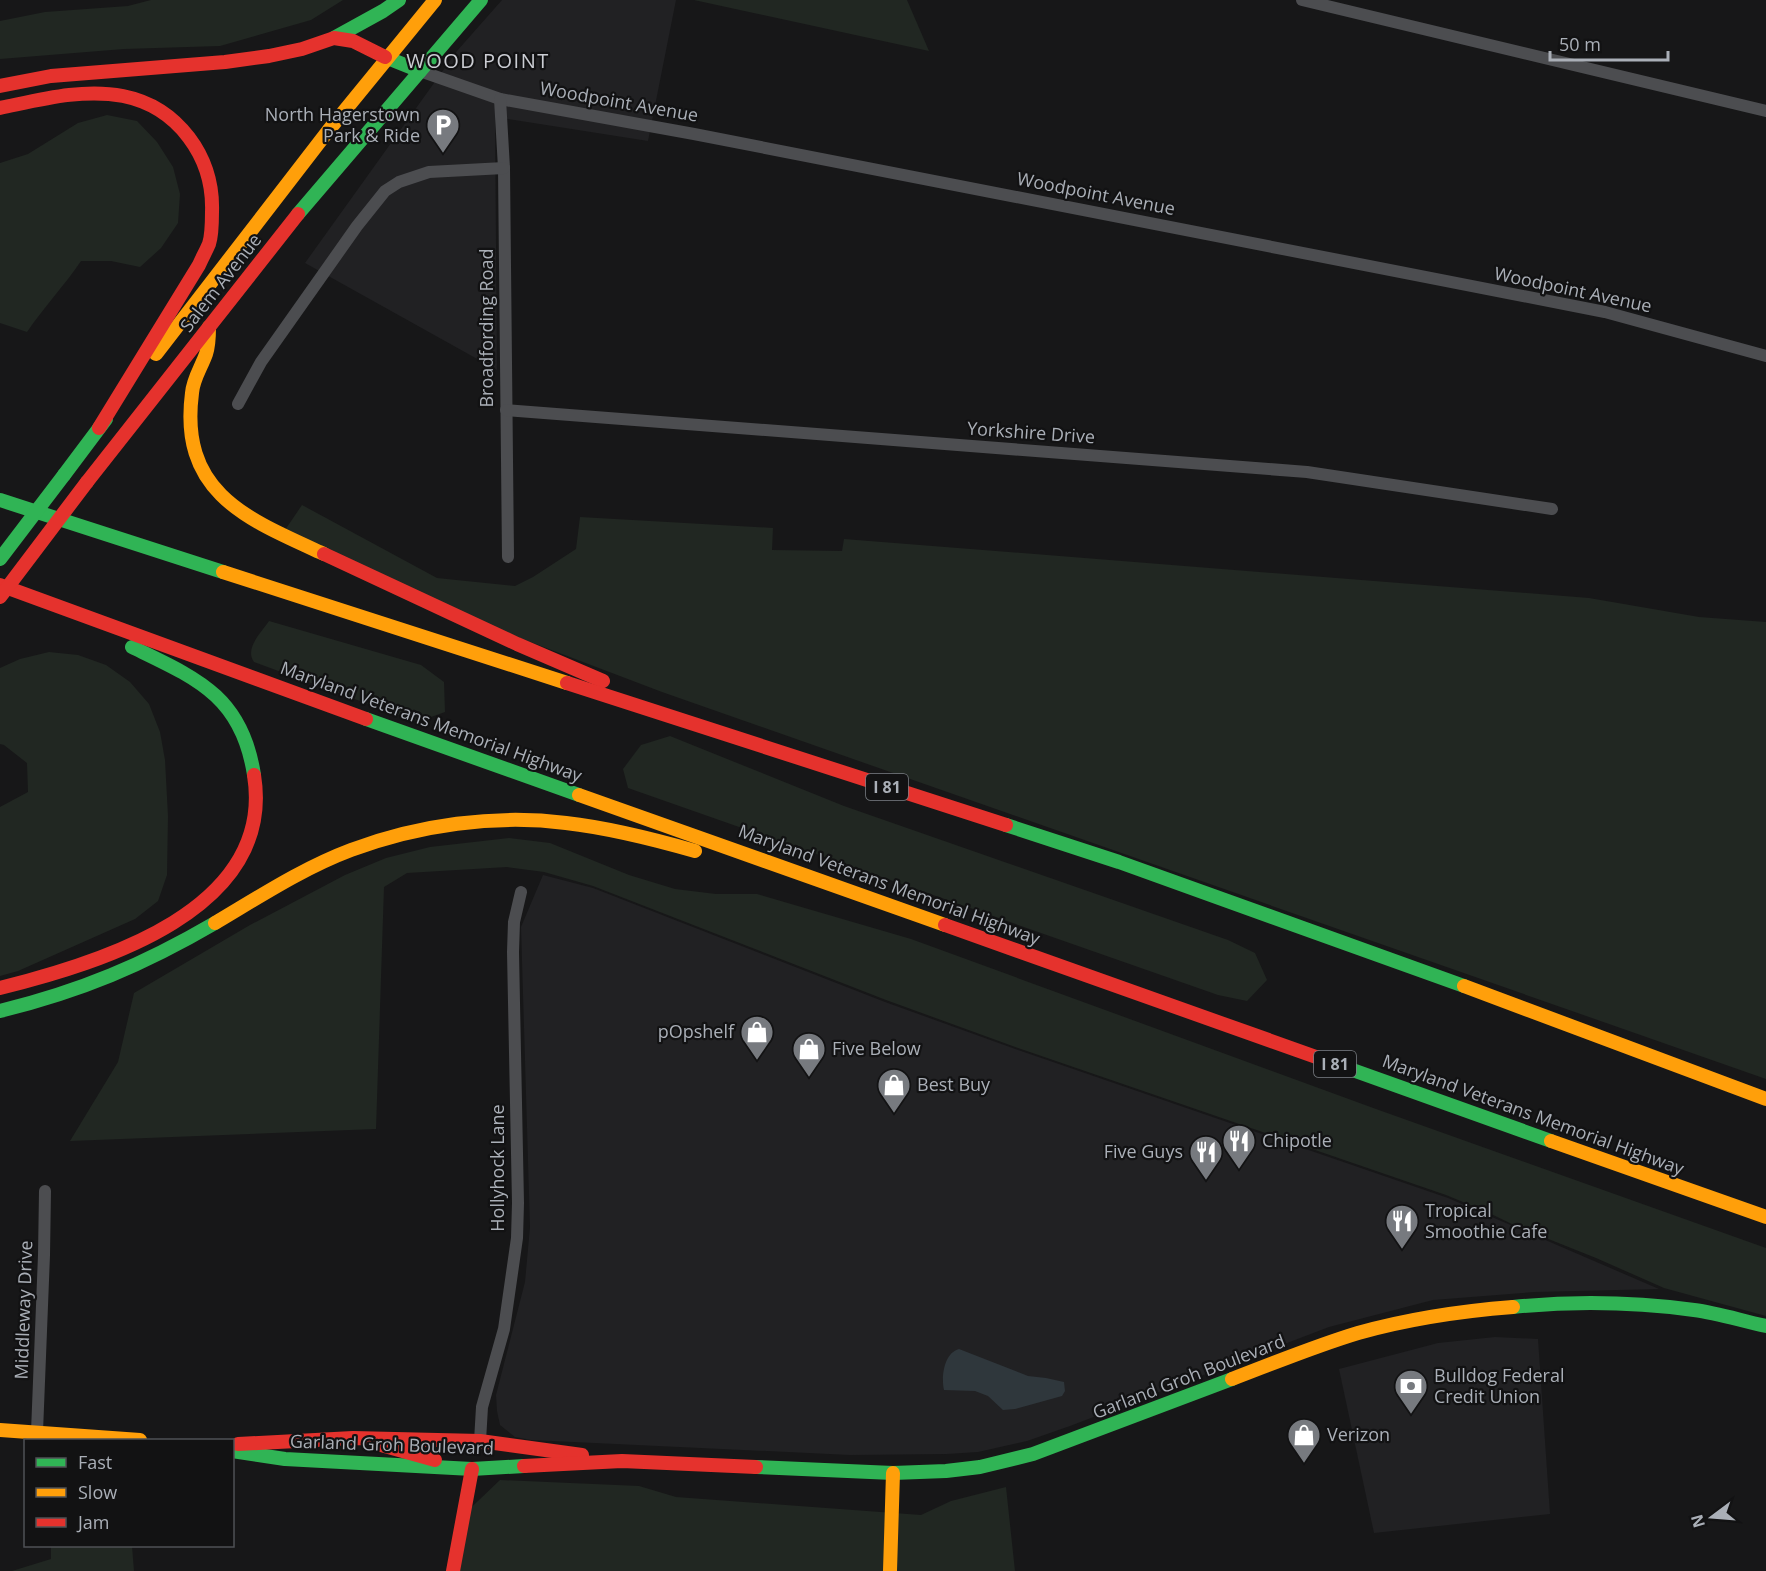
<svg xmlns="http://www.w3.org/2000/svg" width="1766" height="1571" font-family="'Open Sans',sans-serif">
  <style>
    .built { fill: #212123 }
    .green { fill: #212722 }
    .water { fill: #2f373c }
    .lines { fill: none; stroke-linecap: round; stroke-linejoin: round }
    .street { stroke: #4c4d50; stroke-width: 12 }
    .fast { stroke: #30b455; stroke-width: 14 }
    .slow { stroke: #ff9f0a; stroke-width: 14 }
    .jam { stroke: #e5322d; stroke-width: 14 }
    .fast-bridge { stroke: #30b455; stroke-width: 14 }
    .jam-bridge { stroke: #e5322d; stroke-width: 14 }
    .labels { text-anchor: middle; stroke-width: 4.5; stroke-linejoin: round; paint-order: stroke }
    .shield { fill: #121213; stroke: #7c8086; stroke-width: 1.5 }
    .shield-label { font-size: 16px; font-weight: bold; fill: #aaafb7 }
    .street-label { font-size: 18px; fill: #aaafb7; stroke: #121213 }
    .poi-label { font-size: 18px; fill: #aaafb7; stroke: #121213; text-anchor: start }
    .neighbourhood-label { font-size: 20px; letter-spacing: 1.5px; fill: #cbcdd3; stroke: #121213 }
  </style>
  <rect width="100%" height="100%" fill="#171718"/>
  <g class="built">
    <path d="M502,0H676L648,141L495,117L497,370L305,263L457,51Z"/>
    <path d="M543,875L593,888L885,1002L1021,1051L1448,1198L1659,1289L1535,1292L1433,1300L1329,1327L1070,1426L1027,1441L978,1452L947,1454L850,1455L531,1440L515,1437L500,1425L497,1411L496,1395L525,1282L530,1227L521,927Z"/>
    <path d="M1495,1337L1538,1339L1550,1514L1374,1533L1339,1369L1438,1343Z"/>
  </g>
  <g class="green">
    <path d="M151,0H343L311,20L220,46L124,49L0,59V21L45,12L128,6Z"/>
    <path d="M694,0H907L929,51Z"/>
    <path d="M107,115L137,121L157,142L173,167L180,194L178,223L161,248L140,267L111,261H81C64,286 44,307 27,332L0,323V163L28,154L78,123Z"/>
    <path d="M302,505L437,578L515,586L533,577L576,549L580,517L773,528L772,550L842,551L844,539L1589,598L1699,617L1766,622V1079L662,692L512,635L285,530Z"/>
    <path d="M269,621L421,665L444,682L445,712L417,722L254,662C244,648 262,632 269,621Z"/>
    <path d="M49,652L78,655L106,665L130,682L149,704L160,732L165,760L168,816L167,875L158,901L135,919L18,971L0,976V807L28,792L27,763L4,745L0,744V668L20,659Z"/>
    <path d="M670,736L844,806L1228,940L1255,953L1267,980L1247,1001L1218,995L628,788L623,769L641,745Z"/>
    <path d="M509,838L550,843L629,875L675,889L716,894H757L911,939L1376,1109L1766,1248V1316L1664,1288L1596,1258L1516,1226L1485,1211L1446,1195L1021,1049L886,1000L593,886L544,872L507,867L407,873L384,887L376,1129L70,1141L118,1062L134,993L250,925L345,875L386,858L430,847Z"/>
    <path d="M500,1480L639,1486L676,1497L921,1515L951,1501L1006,1487L1015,1571H451L456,1522Z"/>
    <path d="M51,1546H132L134,1571H12L51,1559Z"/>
  </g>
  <path class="water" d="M959,1349L1028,1376L1046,1378L1064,1382L1065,1391L1062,1396L1015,1409L1003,1410L988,1396L975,1391L944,1390C941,1377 944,1353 959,1349Z"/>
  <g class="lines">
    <g class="street">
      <path d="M1302,0L1766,111"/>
      <path d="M420,71L500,99L694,134L1605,312L1766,356"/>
      <path d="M500,99L504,168L508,557"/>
      <path d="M238,404L261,362L357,226L385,191L399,182L429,172L504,168"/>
      <path d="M506,410L1307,472L1552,509"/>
      <path d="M37,1432L44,1255L45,1191"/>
      <path d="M480,1441L482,1407L504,1329L517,1238L518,1203L513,952L514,922L521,892"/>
    </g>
    <g class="fast">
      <path d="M334,38L383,11L399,0"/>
      <path d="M385,57L420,71"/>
      <path d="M298,214L481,0"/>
      <path d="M64,475L106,419"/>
      <path d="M0,500L223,572"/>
      <path d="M132,647C196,678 242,696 254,775"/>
      <path d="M366,719L579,795"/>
      <path d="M1006,825L1119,862L1464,986"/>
      <path d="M0,1011C81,991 143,965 215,923"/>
      <path d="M1333,1063L1551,1141"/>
      <path d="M1513,1307C1573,1301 1634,1302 1694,1310C1718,1313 1742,1321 1766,1326"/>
      <path d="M232,1451L285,1459L472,1469L524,1466"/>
      <path d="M756,1467L893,1473L946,1471L980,1467L1033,1454L1232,1379"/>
    </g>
    <g class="slow">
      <path d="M209,327C209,336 209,345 206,354C201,368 193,379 192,393C179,493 247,519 324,554"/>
      <path d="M156,354L328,131L435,0"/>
      <path d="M223,572L567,683"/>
      <path d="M579,795L945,925"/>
      <path d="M215,923C259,897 303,868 351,850C418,825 495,814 566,823C610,828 653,839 695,851"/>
      <path d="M1464,986L1766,1099"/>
      <path d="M1551,1141L1766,1217"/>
      <path d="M1232,1379C1274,1363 1315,1346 1358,1333C1408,1319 1461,1311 1513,1307"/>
      <path d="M0,1430L140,1440"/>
      <path d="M890,1571L893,1473"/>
    </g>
    <g class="jam">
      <path d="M0,86L51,76L225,62L269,56L302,49L334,38L353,41L385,57"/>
      <path d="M0,108C39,100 82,88 123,96C178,107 214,157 212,212C212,223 212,235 209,244C206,251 202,258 199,265L99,428"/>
      <path d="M87,482L298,214"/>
      <path d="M324,554L517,644L603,681"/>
      <path d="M0,585L366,719"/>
      <path d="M567,683L1006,825"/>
      <path d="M945,925L1333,1063"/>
      <path d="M0,988C101,963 276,910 254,775"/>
      <path d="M238,1444L353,1438L480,1441L582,1455"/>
      <path d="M381,1445L435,1460"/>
      <path d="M524,1466L622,1461L756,1467"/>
      <path d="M453,1571L472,1469"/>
    </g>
    <path class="fast-bridge" d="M0,559L64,475"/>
    <path class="jam-bridge" d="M0,597L87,482"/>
  </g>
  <defs>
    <g id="parking-pin" transform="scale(1.725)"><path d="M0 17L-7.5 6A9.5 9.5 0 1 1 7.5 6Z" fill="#777a7f" stroke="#121213"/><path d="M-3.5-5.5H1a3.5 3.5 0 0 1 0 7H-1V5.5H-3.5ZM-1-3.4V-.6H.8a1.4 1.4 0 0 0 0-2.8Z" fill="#fff"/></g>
    <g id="shop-pin" transform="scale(1.725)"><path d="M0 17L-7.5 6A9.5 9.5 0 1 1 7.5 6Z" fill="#777a7f" stroke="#121213"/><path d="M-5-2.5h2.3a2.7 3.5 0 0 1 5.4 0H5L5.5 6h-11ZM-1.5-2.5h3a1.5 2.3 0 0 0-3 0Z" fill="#fff"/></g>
    <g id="restaurant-pin" transform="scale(1.725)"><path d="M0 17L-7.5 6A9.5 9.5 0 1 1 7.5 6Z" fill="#777a7f" stroke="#121213"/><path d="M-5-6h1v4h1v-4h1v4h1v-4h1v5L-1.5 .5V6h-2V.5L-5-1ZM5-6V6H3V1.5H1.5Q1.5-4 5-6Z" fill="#fff"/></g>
    <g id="bank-pin" transform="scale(1.725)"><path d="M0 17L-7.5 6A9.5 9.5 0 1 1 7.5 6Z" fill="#777a7f" stroke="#121213"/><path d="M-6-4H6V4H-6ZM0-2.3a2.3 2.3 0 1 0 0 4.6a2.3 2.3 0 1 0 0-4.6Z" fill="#fff"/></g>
  </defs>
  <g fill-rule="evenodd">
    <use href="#parking-pin" x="443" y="125"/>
    <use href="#shop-pin" x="757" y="1032"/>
    <use href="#shop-pin" x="809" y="1049"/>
    <use href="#shop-pin" x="894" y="1085"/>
    <use href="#restaurant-pin" x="1239" y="1141"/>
    <use href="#restaurant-pin" x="1206" y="1152"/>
    <use href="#restaurant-pin" x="1402" y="1221"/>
    <use href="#bank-pin" x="1411" y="1386"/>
    <use href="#shop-pin" x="1304" y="1435"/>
  </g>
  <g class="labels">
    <g class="shield">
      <rect x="866" y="774" width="42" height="26" rx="4.5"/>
      <rect x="1314" y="1051" width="42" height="26" rx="4.5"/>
    </g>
    <g class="shield-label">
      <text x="887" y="793">I 81</text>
      <text x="1335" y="1070">I 81</text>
    </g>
    <g class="street-label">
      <text transform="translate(619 102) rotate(10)" y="6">Woodpoint Avenue</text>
      <text transform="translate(1096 194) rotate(11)" y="6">Woodpoint Avenue</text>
      <text transform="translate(221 283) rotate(-52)" y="6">Salem Avenue</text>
      <text transform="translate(1573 290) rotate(12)" y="6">Woodpoint Avenue</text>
      <text transform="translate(487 328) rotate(-90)" y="6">Broadfording Road</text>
      <text transform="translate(1031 433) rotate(4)" y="6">Yorkshire Drive</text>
      <text transform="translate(431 722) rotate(20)" y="6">Maryland Veterans Memorial Highway</text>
      <text transform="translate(889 885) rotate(20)" y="6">Maryland Veterans Memorial Highway</text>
      <text transform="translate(1533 1115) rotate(20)" y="6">Maryland Veterans Memorial Highway</text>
      <text transform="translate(498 1168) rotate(-90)" y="6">Hollyhock Lane</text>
      <text transform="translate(24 1310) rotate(-88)" y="6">Middleway Drive</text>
      <text transform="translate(1189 1377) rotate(-21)" y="6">Garland Groh Boulevard</text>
      <text transform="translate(392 1445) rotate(2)" y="6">Garland Groh Boulevard</text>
    </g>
    <g class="poi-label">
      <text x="420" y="121" text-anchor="end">North Hagerstown<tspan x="420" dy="21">Park &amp; Ride</tspan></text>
      <text x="734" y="1038" text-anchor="end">pOpshelf</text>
      <text x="832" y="1055">Five Below</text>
      <text x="917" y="1091">Best Buy</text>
      <text x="1262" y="1147">Chipotle</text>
      <text x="1183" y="1158" text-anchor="end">Five Guys</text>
      <text x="1425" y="1217">Tropical<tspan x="1425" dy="21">Smoothie Cafe</tspan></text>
      <text x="1434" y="1382">Bulldog Federal<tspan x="1434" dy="21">Credit Union</tspan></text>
      <text x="1327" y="1441">Verizon</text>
    </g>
    <g class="neighbourhood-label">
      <text x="478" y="68">WOOD POINT</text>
    </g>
  </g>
  <rect x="24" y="1439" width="210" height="108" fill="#121213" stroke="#4f5155" stroke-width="1.5"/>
  <rect x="36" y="1458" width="30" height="9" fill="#30b455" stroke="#4f5155" stroke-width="1.5"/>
  <text x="78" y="1469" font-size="18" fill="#aaafb7">Fast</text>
  <rect x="36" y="1488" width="30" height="9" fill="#ff9f0a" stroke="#4f5155" stroke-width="1.5"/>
  <text x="78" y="1499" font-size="18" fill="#aaafb7">Slow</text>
  <rect x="36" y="1518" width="30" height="9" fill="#e5322d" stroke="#4f5155" stroke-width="1.5"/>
  <text x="78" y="1529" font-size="18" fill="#aaafb7">Jam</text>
  <g transform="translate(1712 1517) rotate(254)" stroke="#121213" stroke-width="4.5" paint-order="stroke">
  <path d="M0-4.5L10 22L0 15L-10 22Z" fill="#aaafb7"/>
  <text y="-9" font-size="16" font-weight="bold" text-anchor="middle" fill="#aaafb7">N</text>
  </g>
  <path d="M1550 51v9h118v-9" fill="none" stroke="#aaafb7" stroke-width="3"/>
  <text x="1559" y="51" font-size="18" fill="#aaafb7" stroke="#121213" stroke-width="4.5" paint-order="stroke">50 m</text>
</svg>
